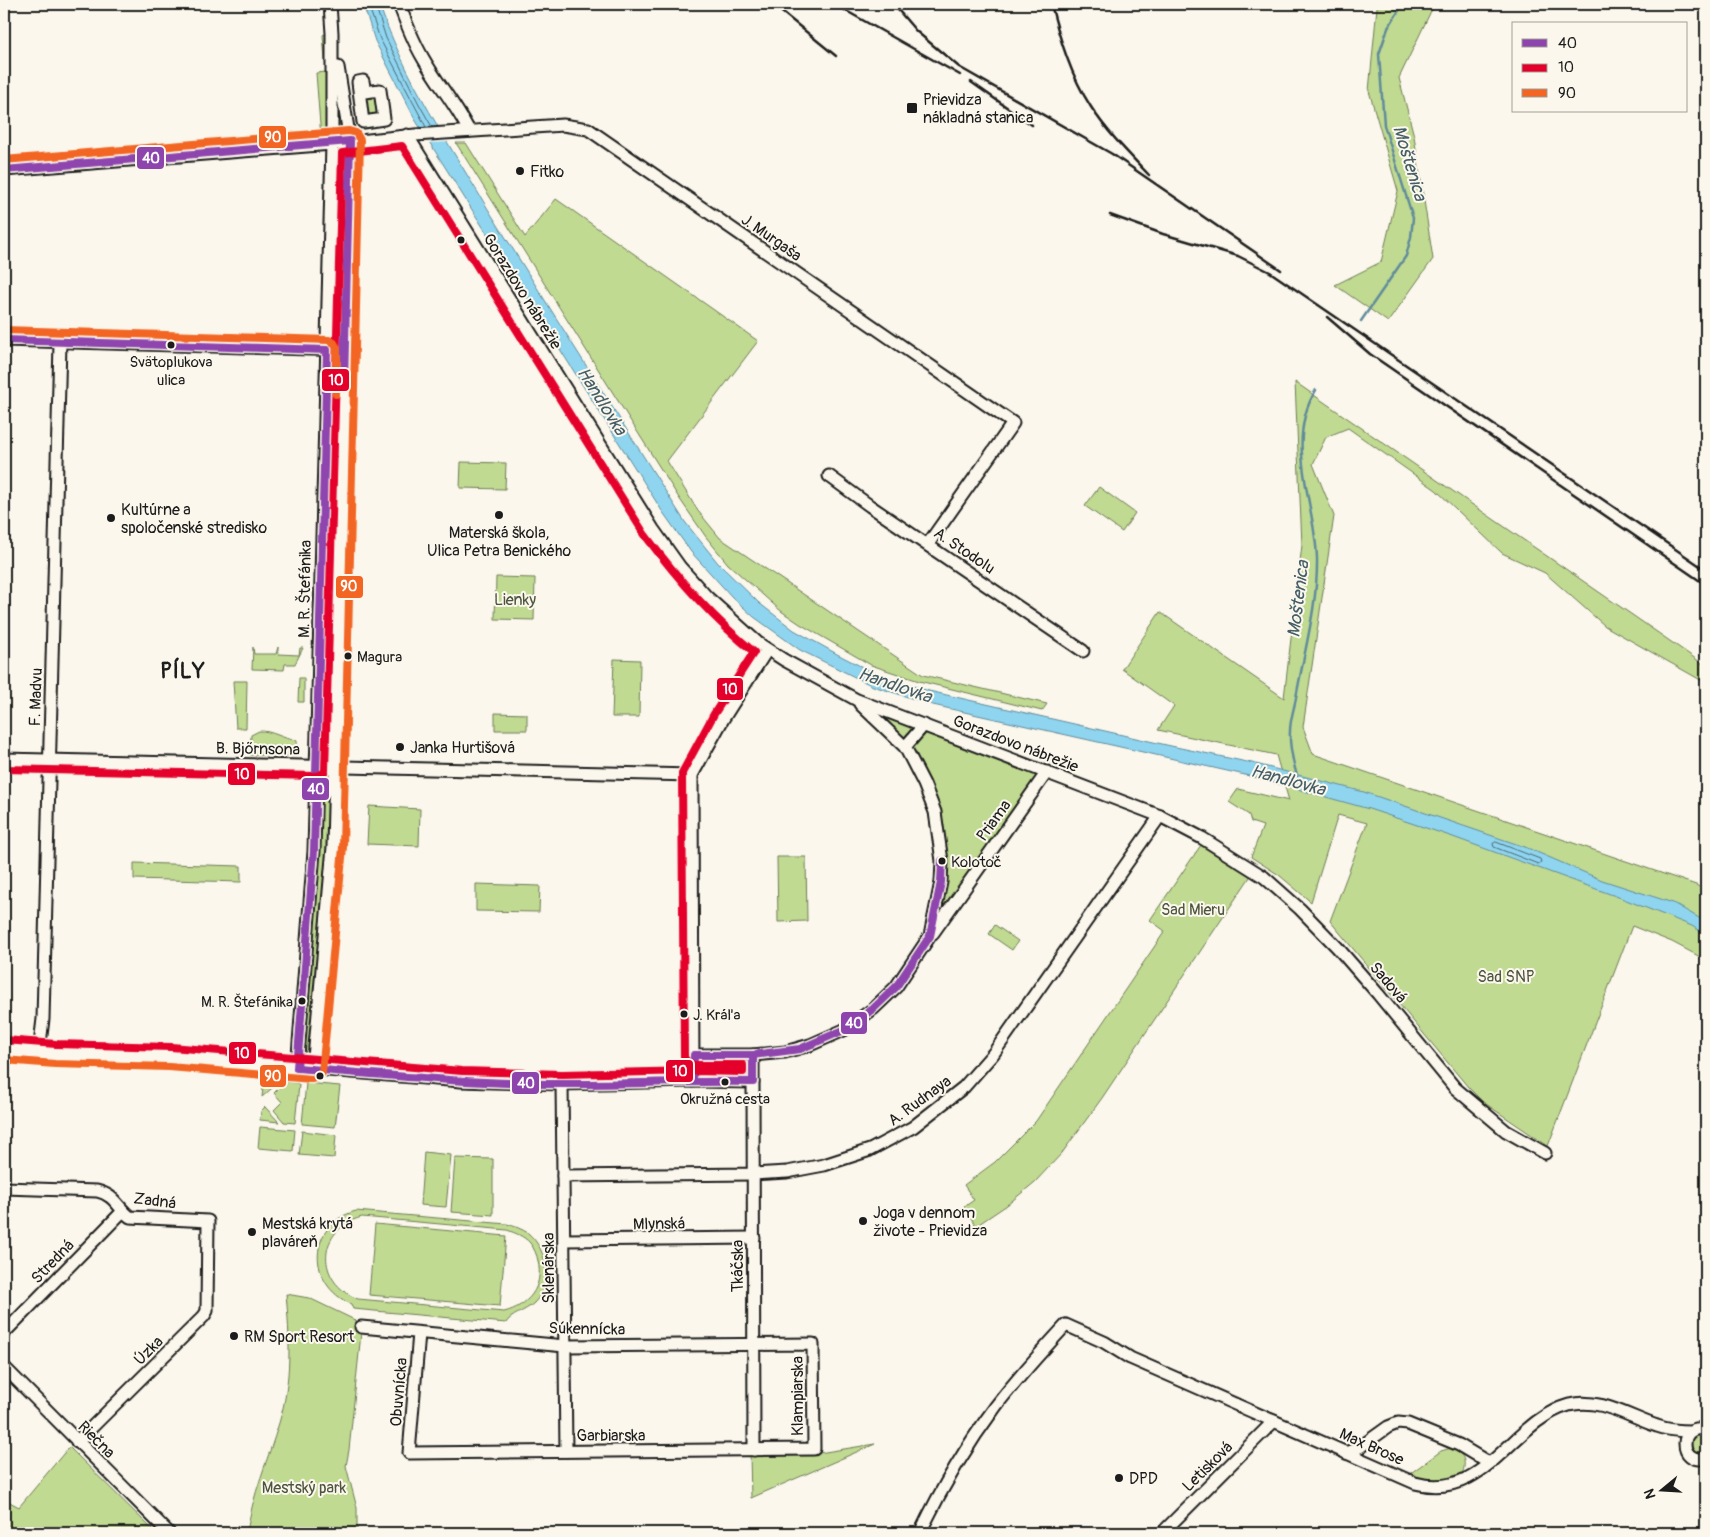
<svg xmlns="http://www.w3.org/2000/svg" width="1710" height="1537" font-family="Pangolin,sans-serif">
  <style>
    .green { fill: #c0da91; stroke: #6e7b56; fill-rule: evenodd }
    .water { fill: #8fd5f0; stroke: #618b9b }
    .pier { fill: #fbf7ec }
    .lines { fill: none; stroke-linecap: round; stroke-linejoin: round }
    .shore { stroke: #4a6671; stroke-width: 1 }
    .stream { stroke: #618b9b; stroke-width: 2.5 }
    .minor-casing { stroke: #1c1c1c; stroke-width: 15 }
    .minor { stroke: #fbf7ec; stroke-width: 11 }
    .rail { stroke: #1c1c1c; stroke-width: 2.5 }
    .bus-1-casing { stroke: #fbf7ec; stroke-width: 11 }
    .bus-2-casing { stroke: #fbf7ec; stroke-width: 11 }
    .bus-3-casing { stroke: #fbf7ec; stroke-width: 11 }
    .bus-1 { stroke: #8e44ad; stroke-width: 8 }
    .bus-2 { stroke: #e4002b; stroke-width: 8 }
    .bus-3 { stroke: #f26522; stroke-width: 8 }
    .poi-dot { fill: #1c1c1c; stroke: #fbf7ec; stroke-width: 2 }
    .labels { text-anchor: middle; stroke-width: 4; stroke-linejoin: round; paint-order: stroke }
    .bus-label { font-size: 15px; fill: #1c1c1c; stroke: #fbf7ec; text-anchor: start }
    .poi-label { font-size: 16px; fill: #1c1c1c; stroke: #fbf7ec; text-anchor: start }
    .street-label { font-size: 16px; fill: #1c1c1c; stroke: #fbf7ec }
    .park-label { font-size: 16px; fill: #4d553f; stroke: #fbf7ec }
    .water-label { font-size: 18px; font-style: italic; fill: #445d66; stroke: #fbf7ec }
    .district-label { font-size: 21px; font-weight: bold; letter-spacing: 1px; fill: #1c1c1c; stroke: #fbf7ec }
    .line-badge { stroke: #fbf7ec; stroke-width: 2 }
    .badge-label { font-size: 14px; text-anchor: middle; font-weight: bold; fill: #fff }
  </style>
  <rect width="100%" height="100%" fill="#fbf7ec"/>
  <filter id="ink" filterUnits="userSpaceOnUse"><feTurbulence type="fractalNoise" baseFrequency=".02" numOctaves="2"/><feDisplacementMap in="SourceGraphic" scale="10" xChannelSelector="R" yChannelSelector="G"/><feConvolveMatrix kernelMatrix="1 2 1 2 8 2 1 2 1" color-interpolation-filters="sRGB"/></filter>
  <g filter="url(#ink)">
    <g class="green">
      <path d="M1381,4H1439L1431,11L1399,78L1414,136L1433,259L1388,322L1335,285L1381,262L1398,191L1369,91L1377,7Z"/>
      <path d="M324,34L327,36V132L321,138L316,73L326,72L323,35Z"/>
      <path d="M337,81L345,134L340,136L337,135Z"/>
      <path d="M375,96L378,115L368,116L365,97Z"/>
      <path d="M456,143H466L525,237L556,199L758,341L667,461L698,511L720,538L923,675L1047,704L1042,711L919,681L871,665L800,624L781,611L728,564L706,537L679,498Z"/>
      <path d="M336,159H346L342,336H331Z"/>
      <path d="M331,359H341L331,755L321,754Z"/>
      <path d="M1295,382L1706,666V683L1605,626L1545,573L1502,553L1436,490L1348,428L1326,437L1313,464L1334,516L1303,727L1313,754L1696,885L1706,891V960L1672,942L1632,926L1548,1146L1483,1102L1468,1087L1330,921L1367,823L1338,815L1311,902L1279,875L1251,857L1263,826L1251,822L1249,815L1229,802L1238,789L1289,801L1276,755L1158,730L1174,706L1122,669L1160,612L1284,698L1302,545Z"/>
      <path d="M461,462L506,463L505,489L460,488Z"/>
      <path d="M1099,487L1135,513L1122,532L1085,506Z"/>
      <path d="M496,577L535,578L534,620L495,619Z"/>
      <path d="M253,647L254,654H276L278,647V654L299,655L300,648H303L295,664H285L284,670L252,669Z"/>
      <path d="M614,659L640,660L639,717H612Z"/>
      <path d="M299,678H304V702H298Z"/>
      <path d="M233,681H247L246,728H236Z"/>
      <path d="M856,699L1046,772L933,929L940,840L906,747Z"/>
      <path d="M495,713L527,714V730H495Z"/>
      <path d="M259,731C272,730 284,740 297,740V756L250,755L251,735Z"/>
      <path d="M320,779H330L328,848L310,1051H302Z"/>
      <path d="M369,806L420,809L419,846L367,844Z"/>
      <path d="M1203,842L1252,874L1102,1098L1062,1153L1035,1182L1007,1205L976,1226L964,1207L974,1200L964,1185L995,1162L1036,1121L1165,931L1150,920Z"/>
      <path d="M777,857H806L807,921L778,922Z"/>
      <path d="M134,863L241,866V882L134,879Z"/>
      <path d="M476,884L540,886L539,912L476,911Z"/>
      <path d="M995,925L1018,941L1012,950L989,934Z"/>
      <path d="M264,1080L280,1081L262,1097Z"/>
      <path d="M285,1082L297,1083L299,1085L295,1123L284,1122L274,1110L282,1102L274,1093Z"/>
      <path d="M306,1083L340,1086L335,1127L302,1124Z"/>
      <path d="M265,1107L279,1122L260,1120L261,1111Z"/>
      <path d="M260,1127L295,1130L293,1151L258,1148Z"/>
      <path d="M302,1131L336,1135L334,1158L299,1155Z"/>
      <path d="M424,1152L451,1155L446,1207L420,1205Z"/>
      <path d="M455,1158L493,1159V1215L451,1212Z"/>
      <path d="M356,1211L507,1224C514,1226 522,1229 528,1233C548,1250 553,1284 534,1303C526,1311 510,1315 506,1323L353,1309L351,1304C306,1284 307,1224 356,1211ZM362,1217L507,1230C515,1233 524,1236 530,1243C534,1248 537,1255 538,1261C544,1287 528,1306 504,1312L358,1299C315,1282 316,1229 362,1217Z"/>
      <path d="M375,1224L506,1236L500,1306L369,1295Z"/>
      <path d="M286,1294L309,1298L359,1322L361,1333L349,1450L346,1466L357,1508V1533H247C252,1495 268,1460 279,1423C292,1381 290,1337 286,1294Z"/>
      <circle cx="1699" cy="1444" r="8"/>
      <path d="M875,1444L751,1498L750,1454L819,1453Z"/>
      <path d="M69,1447L156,1533H4V1499L19,1507Z"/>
      <path d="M1451,1448C1464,1453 1467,1462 1462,1474C1447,1485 1425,1480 1408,1475L1441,1451Z"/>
    </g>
    <path class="water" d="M363,4H379C405,79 450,146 491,214C555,317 620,419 685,522L718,563L759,603L794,630L837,654L878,675L929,691L1171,746L1252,763L1364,792L1525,847L1602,880L1673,903L1706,922V935L1692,926L1621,898L1453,837L1369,809L1254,777L933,705L873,686L800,650L754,617L732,597L691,552L662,511L416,121L375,41Z"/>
    <path class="pier" d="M441,126L450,142L427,143L417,128Z"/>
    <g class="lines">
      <g class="shore">
        <path d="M368,4L380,39L426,127"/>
        <path d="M375,4L386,38L419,104L432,127"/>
        <path d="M1496,842L1540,859L1541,862L1538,864L1494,847L1493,844Z"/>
      </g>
      <g class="stream">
        <path d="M1361,321L1406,256L1411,237L1413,218L1384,125L1379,54L1388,28L1403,4"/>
        <path d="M1297,776C1293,762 1289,746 1290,731C1290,720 1294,709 1296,698C1304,652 1318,604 1317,558C1315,503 1284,441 1316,390"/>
      </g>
      <g class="minor-casing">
        <g id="minor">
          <path d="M399,4C406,23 413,41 423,58C437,83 456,105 469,131"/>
          <path d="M363,81L365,92L380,90L384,119L363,122L358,82Z"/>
          <path d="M407,135L653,529L680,567L706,596L758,643L784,660L857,700L1160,816L1202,838L1264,877L1300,909L1337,947L1378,994L1455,1088L1506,1131L1545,1153"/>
          <path d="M4,170L332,144L415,135L563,125L588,129L1013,423L928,544"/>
          <path d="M4,340L345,350"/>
          <path d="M829,476L870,506L1083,651"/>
          <path d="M905,747L924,725"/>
          <path d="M4,759L692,775"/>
          <path d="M933,933L1047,772"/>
          <path d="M4,1050L55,1054L170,1057L461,1081L562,1084L693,1081L753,1082V1055"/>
          <path d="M39,1052L43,1019L60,343"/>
          <path d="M694,1055H753L785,1052L810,1045L844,1030L873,1009L896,987L930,936L941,882L942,861L935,812L924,784L905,747L860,704"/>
          <path d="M297,1068L314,851L332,144V33L330,4"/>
          <path d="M313,1069L333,847L346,338L350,141L338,67"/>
          <path d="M693,1081L692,775L723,719L767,650"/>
          <path d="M753,1082L754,1450"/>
          <path d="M562,1084L566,1451"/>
          <path d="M563,1176L753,1174L787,1172L824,1165L870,1150L913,1127L964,1087L993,1054L1160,816"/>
          <path d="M4,1188L97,1191C115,1195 117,1207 130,1217L208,1221L207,1311L204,1316L77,1442"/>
          <path d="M564,1240L754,1238"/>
          <path d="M361,1327L565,1346L813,1344L814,1449L409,1453L419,1333"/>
          <path d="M4,1333L123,1211"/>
          <path d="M4,1367L169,1533"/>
          <path d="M1706,1430C1678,1421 1678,1466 1706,1458"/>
          <path d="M1346,1453L1360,1447L1388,1427L1398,1423L1408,1424L1459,1445L1489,1463"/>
          <path d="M920,1533C941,1489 967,1445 996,1406C1018,1377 1042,1351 1066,1325L1104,1342L1130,1358L1415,1483C1486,1502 1511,1421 1569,1405C1600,1397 1629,1417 1657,1426C1668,1430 1680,1431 1691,1431"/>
          <path d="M1162,1533L1274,1421"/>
        </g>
      </g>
      <use href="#minor" class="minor"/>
      <g class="rail">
        <path d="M772,4L836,56"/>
        <path d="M834,4L960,75"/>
        <path d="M893,4L916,31L959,67L1112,154L1281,270"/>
        <path d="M1051,4C1060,40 1071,76 1091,107C1107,132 1129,154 1149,175"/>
        <path d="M971,82L1032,125"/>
        <path d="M1110,215L1163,234L1238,256L1270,272L1706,570"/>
        <path d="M1327,317L1370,354L1706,585"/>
      </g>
      <g class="bus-1-casing">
        <g id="bus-1">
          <path d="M4,170L350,141L344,383"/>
          <path d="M4,340L327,350L314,851L297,1068C385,1075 474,1084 563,1084C626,1084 690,1081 753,1082V1055"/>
          <path d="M693,1081L694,1055H753L800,1049L844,1030L873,1009L896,987L930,936L941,882L942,861"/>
        </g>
      </g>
      <g class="bus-2-casing">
        <path id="bus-2" d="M4,769L316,776L321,775L325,771L342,153L402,146L645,535C677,578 712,618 754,652L714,714L682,773L684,1057L687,1062L693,1065H743V1072L693,1071L562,1074L462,1071L171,1047L56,1044L5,1040"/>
      </g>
      <g class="bus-3-casing">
        <g id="bus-3">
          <path d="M4,160L349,131L356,133L360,140L343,847L322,1073L319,1077L312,1079L169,1067L55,1064L4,1060"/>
          <path d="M4,330L329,340L334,343L337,348L336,394"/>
        </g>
      </g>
      <use href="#bus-1" class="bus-1"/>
      <use href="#bus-2" class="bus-2"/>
      <use href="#bus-3" class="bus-3"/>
    </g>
  </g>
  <g class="poi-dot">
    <rect x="906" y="102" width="12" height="12" rx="2.5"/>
    <circle cx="520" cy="171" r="5"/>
    <circle cx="461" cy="240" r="4.5"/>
    <circle cx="171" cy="345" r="4.5"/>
    <circle cx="499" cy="515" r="5"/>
    <circle cx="111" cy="518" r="5"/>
    <circle cx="348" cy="656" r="4.5"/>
    <circle cx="400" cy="747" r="5"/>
    <circle cx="942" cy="861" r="4.5"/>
    <circle cx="302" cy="1001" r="4.5"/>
    <circle cx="684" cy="1014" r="4.5"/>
    <circle cx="320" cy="1076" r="4.5"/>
    <circle cx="725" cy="1082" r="4.5"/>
    <circle cx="863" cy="1221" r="5"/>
    <circle cx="252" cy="1232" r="5"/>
    <circle cx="234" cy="1336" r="5"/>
    <circle cx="1119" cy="1478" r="5"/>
  </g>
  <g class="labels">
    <g class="bus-label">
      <text x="171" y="367" text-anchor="middle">Svätoplukova<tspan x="171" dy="18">ulica</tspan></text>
      <text x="357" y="662">Magura</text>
      <text x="951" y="867">Kolotoč</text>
      <text x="293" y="1007" text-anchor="end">M. R. Štefánika</text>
      <text x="693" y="1020">J. Kráľa</text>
      <text x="725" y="1104" text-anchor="middle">Okružná cesta</text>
    </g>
    <g class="poi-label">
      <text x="923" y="105">Prievidza<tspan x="923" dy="18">nákladná stanica</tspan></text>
      <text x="530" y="177">Fitko</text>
      <text x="121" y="515">Kultúrne a<tspan x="121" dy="18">spoločenské stredisko</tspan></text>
      <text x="499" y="538" text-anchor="middle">Materská škola,<tspan x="499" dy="18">Ulica Petra Benického</tspan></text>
      <text x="410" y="753">Janka Hurtišová</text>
      <text x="873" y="1218">Joga v dennom<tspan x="873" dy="18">živote - Prievidza</tspan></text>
      <text x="262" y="1229">Mestská krytá<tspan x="262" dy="18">plaváreň</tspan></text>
      <text x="244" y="1342">RM Sport Resort</text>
      <text x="1129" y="1484">DPD</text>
    </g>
    <g class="street-label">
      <text transform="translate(772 237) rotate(35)" y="6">J. Murgaša</text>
      <text transform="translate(523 291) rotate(58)" y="6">Gorazdovo nábrežie</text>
      <text transform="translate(965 550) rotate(34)" y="6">A. Stodolu</text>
      <text transform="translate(304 589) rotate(-89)" y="6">M. R. Štefánika</text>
      <text transform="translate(35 697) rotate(-88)" y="6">F. Madvu</text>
      <text transform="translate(1016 743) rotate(21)" y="6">Gorazdovo nábrežie</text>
      <text transform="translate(258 748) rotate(1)" y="6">B. Bjőrnsona</text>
      <text transform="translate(993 820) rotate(-54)" y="6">Priama</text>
      <text transform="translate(1389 982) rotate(50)" y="6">Sadová</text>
      <text transform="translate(919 1100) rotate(-36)" y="6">A. Rudnaya</text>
      <text transform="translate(155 1200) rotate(7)" y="6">Zadná</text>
      <text transform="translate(659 1223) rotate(-1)" y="6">Mlynská</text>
      <text transform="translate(52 1261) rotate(-46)" y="6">Stredná</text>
      <text transform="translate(737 1266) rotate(-90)" y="6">Tkáčska</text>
      <text transform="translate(548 1268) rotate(-90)" y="6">Sklenárska</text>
      <text transform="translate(587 1328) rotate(1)" y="6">Súkennícka</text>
      <text transform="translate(148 1350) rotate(-45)" y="6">Úzka</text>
      <text transform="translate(398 1392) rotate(-85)" y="6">Obuvnícka</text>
      <text transform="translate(797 1396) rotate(-90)" y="6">Klampiarska</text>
      <text x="611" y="1441">Garbiarska</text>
      <text transform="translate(97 1439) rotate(45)" y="6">Riečna</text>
      <text transform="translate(1372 1446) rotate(24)" y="6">Max Brose</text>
      <text transform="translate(1207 1466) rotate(-45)" y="6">Letisková</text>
    </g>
    <g class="park-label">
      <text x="515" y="605">Lienky</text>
      <text x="1193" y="915">Sad Mieru</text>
      <text x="1506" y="982">Sad SNP</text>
      <text x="304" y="1493">Mestský park</text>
    </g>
    <g class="water-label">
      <text transform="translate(1410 163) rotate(73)" y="6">Moštenica</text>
      <text transform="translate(602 401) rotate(58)" y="6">Handlovka</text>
      <text transform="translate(1298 599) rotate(-83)" y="6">Moštenica</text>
      <text transform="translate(895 685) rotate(19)" y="6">Handlovka</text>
      <text transform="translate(1288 780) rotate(15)" y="6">Handlovka</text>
    </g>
    <g class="district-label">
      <text x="183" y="678">PÍLY</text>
    </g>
  </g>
  <g class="line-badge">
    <rect x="258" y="125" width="29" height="24" rx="5" fill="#f26522"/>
    <rect x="136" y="146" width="29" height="24" rx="5" fill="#8e44ad"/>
    <rect x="321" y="368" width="29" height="24" rx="5" fill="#e4002b"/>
    <rect x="335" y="575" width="29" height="24" rx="5" fill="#f26522"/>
    <rect x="716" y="677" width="28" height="24" rx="5" fill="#e4002b"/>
    <rect x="227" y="762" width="29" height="24" rx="5" fill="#e4002b"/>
    <rect x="301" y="777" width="29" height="24" rx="5" fill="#8e44ad"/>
    <rect x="840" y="1011" width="28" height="24" rx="5" fill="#8e44ad"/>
    <rect x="228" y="1041" width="29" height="24" rx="5" fill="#e4002b"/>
    <rect x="665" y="1059" width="29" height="24" rx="5" fill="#e4002b"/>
    <rect x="259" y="1064" width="28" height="24" rx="5" fill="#f26522"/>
    <rect x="511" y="1071" width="29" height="24" rx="5" fill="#8e44ad"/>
  </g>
  <g class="badge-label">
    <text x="273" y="142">90</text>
    <text x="151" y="163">40</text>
    <text x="336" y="385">10</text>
    <text x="349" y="591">90</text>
    <text x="730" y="694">10</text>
    <text x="242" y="779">10</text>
    <text x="316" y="794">40</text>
    <text x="854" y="1028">40</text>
    <text x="242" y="1058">10</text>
    <text x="680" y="1076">10</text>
    <text x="273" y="1081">90</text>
    <text x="526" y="1088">40</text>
  </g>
  <rect width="1710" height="1537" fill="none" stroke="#fbf7ec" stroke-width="20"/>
  <rect x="10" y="10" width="1690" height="1517" fill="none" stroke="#1c1c1c" stroke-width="2" filter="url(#ink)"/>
  <rect x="1512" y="22" width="175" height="90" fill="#fbf7ec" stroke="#a29f99"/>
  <rect x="1522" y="39" width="25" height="8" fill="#8e44ad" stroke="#a29f99"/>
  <text x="1558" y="48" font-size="15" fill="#1c1c1c">40</text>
  <rect x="1522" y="64" width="25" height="8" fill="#e4002b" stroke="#a29f99"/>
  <text x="1558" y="72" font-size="15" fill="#1c1c1c">10</text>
  <rect x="1522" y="89" width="25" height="8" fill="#f26522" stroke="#a29f99"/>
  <text x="1558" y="98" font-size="15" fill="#1c1c1c">90</text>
  <g transform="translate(1662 1490) rotate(252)" stroke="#fbf7ec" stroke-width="4" paint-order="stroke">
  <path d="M0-4L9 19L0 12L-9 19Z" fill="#1c1c1c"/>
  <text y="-8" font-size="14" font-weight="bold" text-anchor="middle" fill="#1c1c1c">N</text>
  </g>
</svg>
